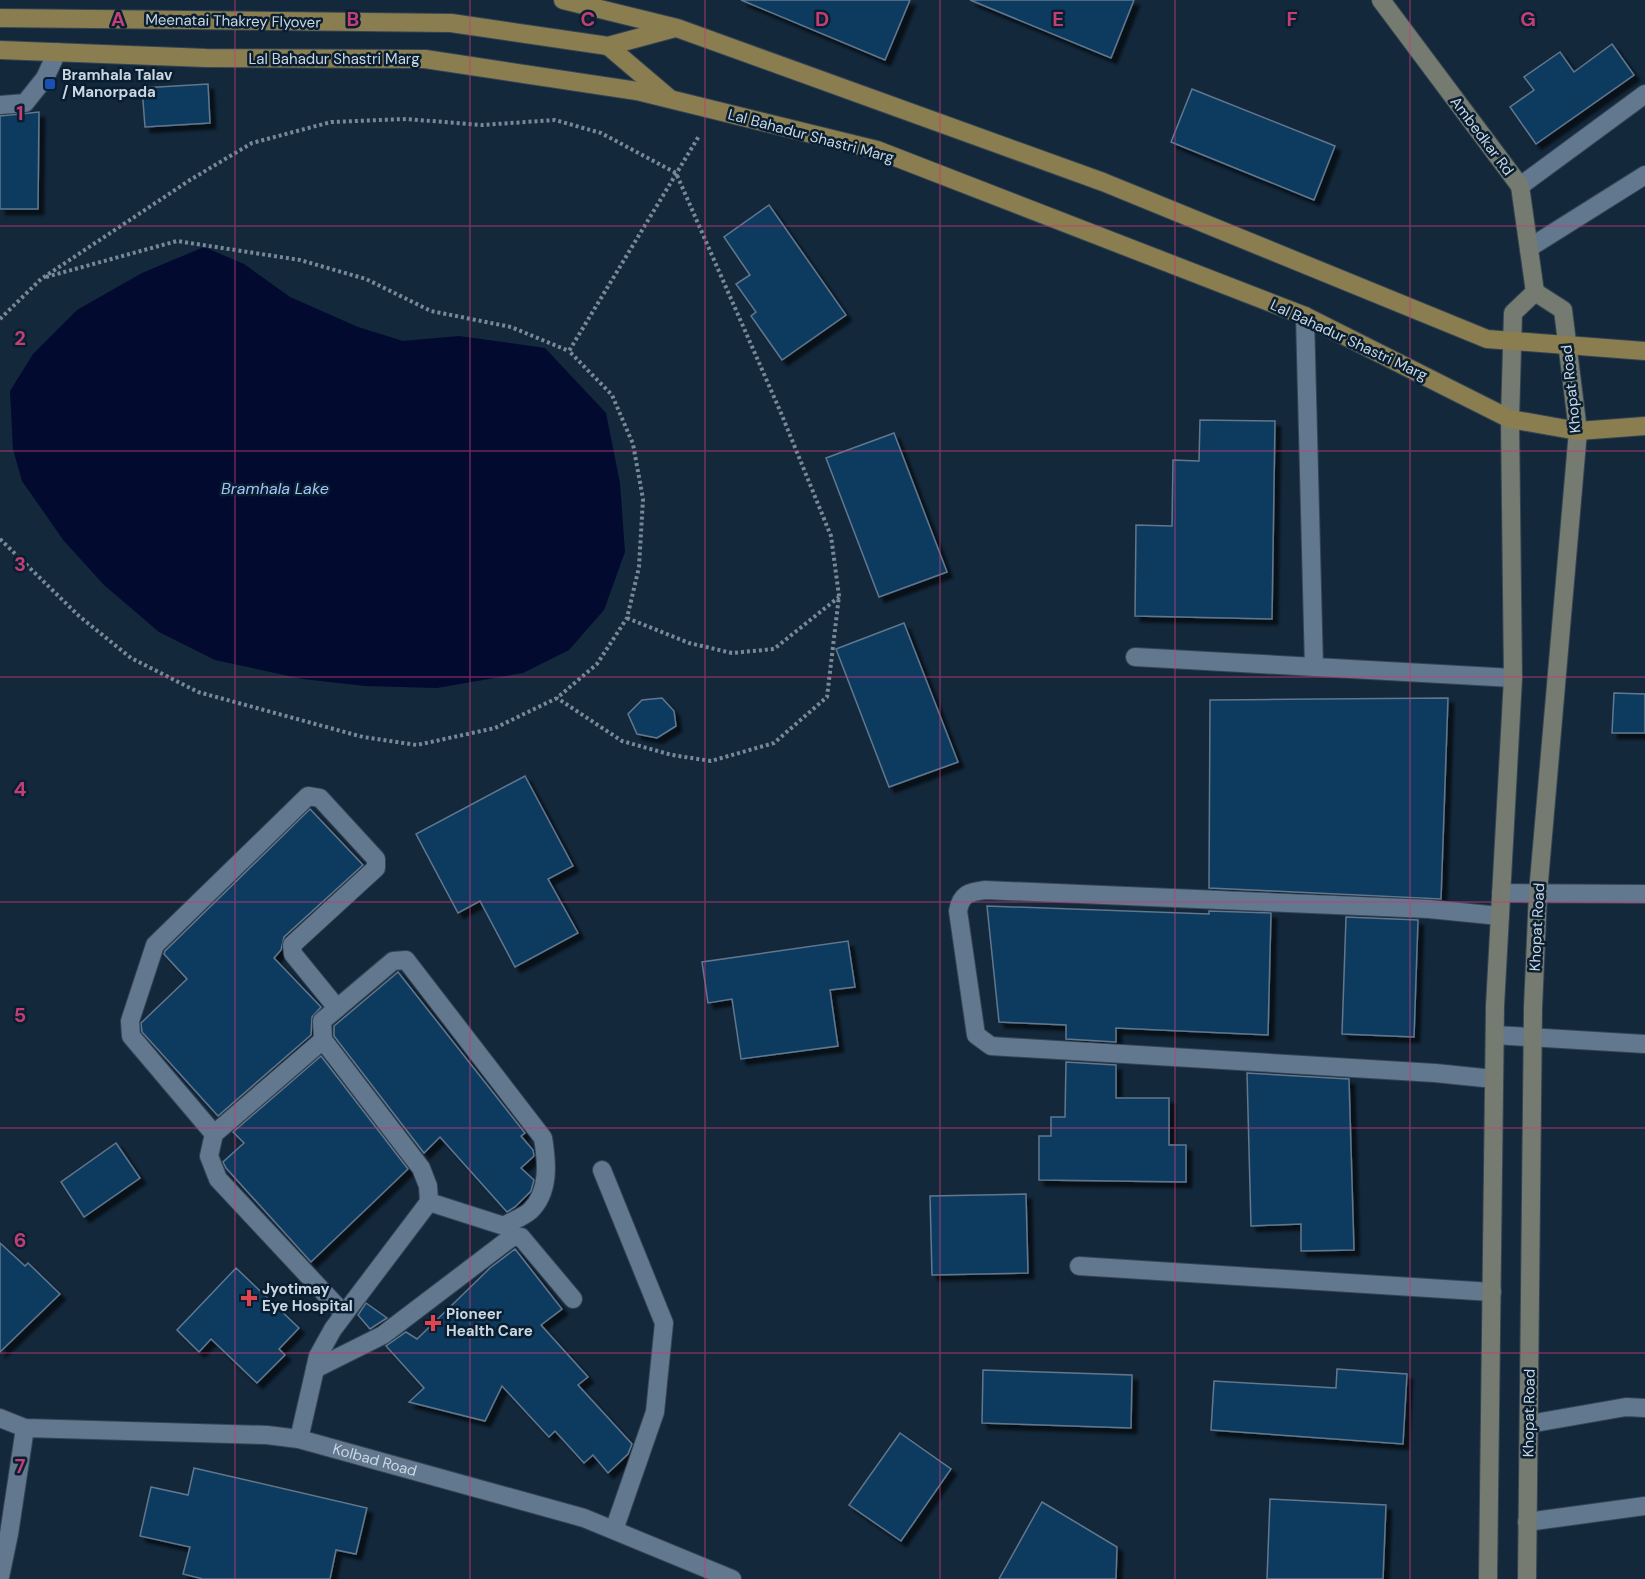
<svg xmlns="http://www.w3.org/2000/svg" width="1645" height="1579" font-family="'DM Sans',sans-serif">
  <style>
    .water { fill: #020a30 }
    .building { fill: #113b5e; stroke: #60778e; stroke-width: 1.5; filter: url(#shadow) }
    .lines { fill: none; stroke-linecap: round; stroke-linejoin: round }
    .service-casing { stroke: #354453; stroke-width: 20 }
    .minor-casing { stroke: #354453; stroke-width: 20 }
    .tertiary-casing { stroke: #354453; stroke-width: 20 }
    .secondary-casing { stroke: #354453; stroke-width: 20 }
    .primary-casing { stroke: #354453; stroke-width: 20 }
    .path { stroke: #788897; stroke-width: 4; stroke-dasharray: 3 3; stroke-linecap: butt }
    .service { stroke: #61788f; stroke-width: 18 }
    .minor { stroke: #61788f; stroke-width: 18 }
    .tertiary { stroke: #61788f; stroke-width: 18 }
    .secondary { stroke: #757b70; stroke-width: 18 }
    .primary { stroke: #8a7e51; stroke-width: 18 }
    .grid { fill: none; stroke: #c43e76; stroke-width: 1.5; stroke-opacity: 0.55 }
    .transit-dot { fill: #1a4fb4; stroke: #091e30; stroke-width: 2 }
    .health-dot { fill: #e0444e; stroke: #091e30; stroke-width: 2 }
    .labels { text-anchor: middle; stroke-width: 5; stroke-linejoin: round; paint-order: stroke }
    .street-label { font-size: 15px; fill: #cad7e3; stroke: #091e30 }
    .poi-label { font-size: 15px; font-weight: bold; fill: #cad7e3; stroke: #091e30; text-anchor: start }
    .water-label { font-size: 16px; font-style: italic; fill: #a6c2fa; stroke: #091e30 }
    .grid-label { font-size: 20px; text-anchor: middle; font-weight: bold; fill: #c43e76; stroke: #091e30; stroke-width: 5; stroke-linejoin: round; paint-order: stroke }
  </style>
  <defs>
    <filter id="shadow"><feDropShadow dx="5.5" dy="5.5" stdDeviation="1.5" flood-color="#0009"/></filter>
  </defs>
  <rect width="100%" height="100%" fill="#13283b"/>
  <path class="water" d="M204,247L244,264L290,297L358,327L403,341L459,336L545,348L606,413L620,483L625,552L604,610L569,650L523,673L437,688L365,686L303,679L215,660L159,632L104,585L64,541L22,481L13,449L10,391L33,354L77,310L142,273Z"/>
  <g class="building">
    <path d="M741,0H910L885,60Z"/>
    <path d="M970,0H1134L1111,58Z"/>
    <path d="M1612,44L1634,75L1536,144L1510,107L1534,90L1524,77L1560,52L1574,72Z"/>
    <path d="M208,84L210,123L145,127L142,88Z"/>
    <path d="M1192,89L1335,146L1314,200L1171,142Z"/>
    <path d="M39,112L38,209H0V116Z"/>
    <path d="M769,205L846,315L782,360L751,316L756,312L736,284L750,275L724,237Z"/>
    <path d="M1200,420L1275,421L1272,619L1135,616L1136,525L1172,526L1173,460L1199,461Z"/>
    <path d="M894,433L947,572L879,597L826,458Z"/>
    <path d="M904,623L958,762L889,787L836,649Z"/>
    <path d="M1614,693L1645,694V733H1612Z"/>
    <path d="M662,698L674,711L676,726L657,738L637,734L628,714L642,700Z"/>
    <path d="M1448,698L1441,899L1209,888L1210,700Z"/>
    <path d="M525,776L573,866L548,879L578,933L515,967L480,901L458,913L416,834Z"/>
    <path d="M310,809L363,865L284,937L281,950L274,958L321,1007L312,1017L311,1035L218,1116L142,1032L141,1023L187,979L164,954L165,951Z"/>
    <path d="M987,906L1209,914V911L1271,913L1268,1035L1116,1028V1042L1066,1039V1025L999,1022Z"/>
    <path d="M1346,917L1418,920L1414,1037L1342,1034Z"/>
    <path d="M848,941L855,987L830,990L838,1046L741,1059L732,999L708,1003L702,962Z"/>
    <path d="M398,972L525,1133L521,1136L533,1150L534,1156L521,1168L534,1180L531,1191L515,1207L507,1212L440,1137L424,1153L334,1036V1026Z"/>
    <path d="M321,1056L408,1169L311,1262L226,1168L223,1162L244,1143L233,1132Z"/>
    <path d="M1066,1062L1116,1065V1098H1169V1145H1186V1182L1039,1180V1136H1051V1117H1065Z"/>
    <path d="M1247,1073L1349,1079L1354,1250L1301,1251V1224L1251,1226Z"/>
    <path d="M116,1143L140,1178L84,1217L61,1182Z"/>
    <path d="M1026,1194L1028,1273L932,1275L930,1196Z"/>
    <path d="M0,1243L25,1266L28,1263L60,1294L0,1352Z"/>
    <path d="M515,1249L562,1309L541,1325L588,1377L578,1385L632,1444L628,1454L608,1473L593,1455L584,1463L555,1431L549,1437L502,1386L485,1421L409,1402L424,1388L386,1346L406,1332L417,1339L490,1268Z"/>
    <path d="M236,1268L299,1328L279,1349L285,1355L257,1383L211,1339L199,1352L177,1330Z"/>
    <path d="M366,1303L387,1318L370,1329L358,1315Z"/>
    <path d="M1337,1369L1407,1374L1403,1444L1211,1430L1214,1381L1336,1388Z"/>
    <path d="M983,1370L1132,1375L1131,1428L982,1423Z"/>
    <path d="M900,1433L951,1469L901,1541L849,1505Z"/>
    <path d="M194,1468L367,1508L356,1554L336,1550L330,1579H203L183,1574L190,1547L140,1536L151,1487L188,1495Z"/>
    <path d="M1270,1499L1386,1505L1383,1579H1267Z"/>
    <path d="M1042,1502L1117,1547L1116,1579H999Z"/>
  </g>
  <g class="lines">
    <g class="service-casing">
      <g id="service">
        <path d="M0,105L25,103L45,78L57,52"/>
        <path d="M1520,186L1645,94"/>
        <path d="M1501,893L1645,894"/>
        <path d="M1495,1035L1645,1044"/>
        <path d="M1079,1266L1492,1292"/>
        <path d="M1529,1424L1626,1407L1645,1408"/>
        <path d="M1527,1522L1645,1506"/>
      </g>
    </g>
    <g class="minor-casing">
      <g id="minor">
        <path d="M1529,248L1645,175"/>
        <path d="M1305,316L1314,667"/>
        <path d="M1135,657L1513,678"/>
        <path d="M323,1040L214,1134L209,1156L218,1179L344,1314"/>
        <path d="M1494,1079L1435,1073L991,1046L976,1035L958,911C961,894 969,892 985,890L1429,909L1500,916"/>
        <path d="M214,1134L131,1036L130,1021L155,945L308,796L320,798L376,859V868L292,945L293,954L337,1008"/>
        <path d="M602,1170L664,1323L655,1412L614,1530"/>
        <path d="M315,1369L383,1335L512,1237H521L573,1299"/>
        <path d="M299,1439L318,1356L333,1329L429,1202L428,1186L421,1168L323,1040L322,1021L393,961L406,960L543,1138C547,1162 550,1192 530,1211C523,1217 512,1221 504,1226L429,1202"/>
      </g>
    </g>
    <g class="tertiary-casing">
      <g id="tertiary">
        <path id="s1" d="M0,1418L25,1428L267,1435L299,1439L584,1518L732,1579"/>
        <path d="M0,1577L9,1534L25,1428"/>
      </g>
    </g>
    <g class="secondary-casing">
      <g id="secondary">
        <path d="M1381,0L1520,186L1535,292"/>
        <path d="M1488,1579L1495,1006L1513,678L1510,419L1513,313L1535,292"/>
        <path d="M1527,1579L1533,1008L1538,893L1578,431L1563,310L1535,292"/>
      </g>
    </g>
    <g class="primary-casing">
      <g id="primary">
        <path d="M563,0L677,28L1103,182L1487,339L1645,351"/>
        <path d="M0,18L451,23L608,46L675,28"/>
        <path d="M608,46L668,97"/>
        <path d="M0,50L206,58L425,59L637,91L877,150L1305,316L1510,419L1578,431L1645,426"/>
      </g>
    </g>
    <g class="path">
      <path d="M46,277L177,241L300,260L366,279L431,311L511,327L569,351"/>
      <path d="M0,319L41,279L190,180L252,143L331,122L406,119L482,125L555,120L601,133L676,173L781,413L831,536L839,596L827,697L774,743L711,761L672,755L622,741L557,698"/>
      <path d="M0,539L79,616L131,658L198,692L363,737L417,745L495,728L557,698L597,664L627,618L639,567L643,499L633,444L612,395L569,351L699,136"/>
      <path d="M627,618L689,643L732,653L774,649L839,597"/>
    </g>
    <use href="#service" class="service"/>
    <use href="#minor" class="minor"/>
    <use href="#tertiary" class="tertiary"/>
    <use href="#secondary" class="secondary"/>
    <use href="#primary" class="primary"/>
  </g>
  <path class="grid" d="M235,0V1579M470,0V1579M705,0V1579M940,0V1579M1175,0V1579M1410,0V1579M0,226H1645M0,451H1645M0,677H1645M0,902H1645M0,1128H1645M0,1353H1645"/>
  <rect class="transit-dot" x="44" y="78" width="12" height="12" rx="3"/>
  <g class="health-dot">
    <path d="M246 1289h6v6h6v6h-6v6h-6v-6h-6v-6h6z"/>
    <path d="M430 1314h6v6h6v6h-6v6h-6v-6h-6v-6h6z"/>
  </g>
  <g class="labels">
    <g class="street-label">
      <text transform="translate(233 21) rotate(1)" y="5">Meenatai Thakrey Flyover</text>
      <text x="334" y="64">Lal Bahadur Shastri Marg</text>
      <text transform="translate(811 136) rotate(15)" y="5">Lal Bahadur Shastri Marg</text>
      <text transform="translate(1482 136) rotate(53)" y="5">Ambedkar Rd</text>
      <text transform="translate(1349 340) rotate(25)" y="5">Lal Bahadur Shastri Marg</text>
      <text transform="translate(1571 389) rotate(-96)" y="5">Khopat Road</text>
      <text transform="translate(1537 927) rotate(-87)" y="5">Khopat Road</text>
      <text transform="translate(1529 1413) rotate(-89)" y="5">Khopat Road</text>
      <text dy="5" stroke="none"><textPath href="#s1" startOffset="380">Kolbad Road</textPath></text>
    </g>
    <g class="poi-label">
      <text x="62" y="80">Bramhala Talav<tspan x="62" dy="17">/ Manorpada</tspan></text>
      <text x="262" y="1294">Jyotimay<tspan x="262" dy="17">Eye Hospital</tspan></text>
      <text x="446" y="1319">Pioneer<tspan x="446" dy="17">Health Care</tspan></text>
    </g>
    <g class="water-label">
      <text x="275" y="494">Bramhala Lake</text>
    </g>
  </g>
  <g class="grid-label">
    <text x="118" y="26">A</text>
    <text x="353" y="26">B</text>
    <text x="588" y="26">C</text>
    <text x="822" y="26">D</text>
    <text x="1058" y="26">E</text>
    <text x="1292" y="26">F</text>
    <text x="1528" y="26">G</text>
    <text x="20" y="120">1</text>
    <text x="20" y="345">2</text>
    <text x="20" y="571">3</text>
    <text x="20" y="796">4</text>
    <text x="20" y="1022">5</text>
    <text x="20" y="1247">6</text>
    <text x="20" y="1473">7</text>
  </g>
</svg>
